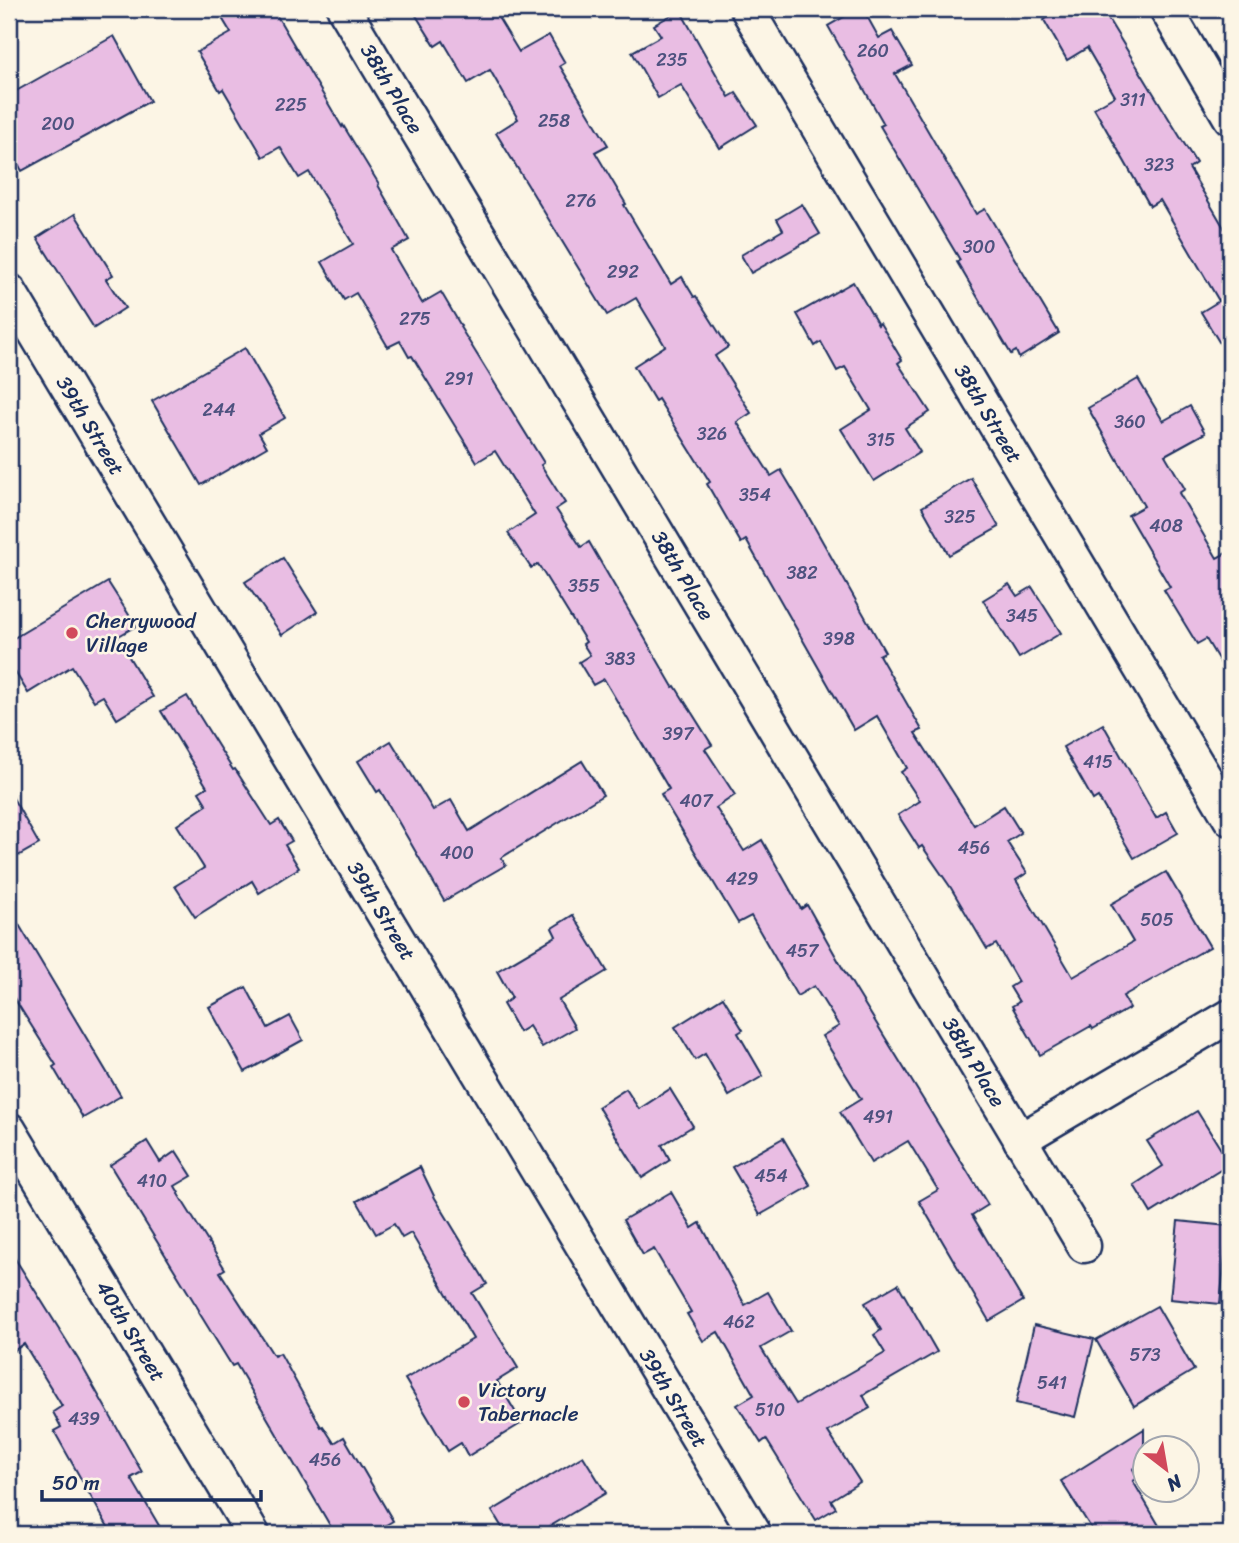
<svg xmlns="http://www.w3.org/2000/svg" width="1239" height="1543" font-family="Sriracha,sans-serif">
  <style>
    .building { fill: #e9bde3; stroke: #1b2f5e; stroke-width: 2 }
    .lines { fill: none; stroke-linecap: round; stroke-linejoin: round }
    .minor-casing { stroke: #1b2f5e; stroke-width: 37 }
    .minor { stroke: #fcf5e5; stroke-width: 32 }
    .poi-dot { fill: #d1495b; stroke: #fcf5e5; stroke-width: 2.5 }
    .labels { text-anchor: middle; stroke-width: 5; stroke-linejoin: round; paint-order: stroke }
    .number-label { font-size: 18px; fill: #4e527f }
    .street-label { font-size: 21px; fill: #1b2f5e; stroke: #fcf5e5 }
    .poi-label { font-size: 21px; fill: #1b2f5e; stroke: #fcf5e5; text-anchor: start }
  </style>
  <rect width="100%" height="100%" fill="#fcf5e5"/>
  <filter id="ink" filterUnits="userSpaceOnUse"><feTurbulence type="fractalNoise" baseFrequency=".0143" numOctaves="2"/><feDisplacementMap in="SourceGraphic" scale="14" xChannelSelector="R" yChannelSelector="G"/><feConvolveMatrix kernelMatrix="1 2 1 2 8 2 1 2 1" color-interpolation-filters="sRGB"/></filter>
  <g filter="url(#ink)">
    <g class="building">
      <path d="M238,9H273L342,127L343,125L379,184L378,185L409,240L391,250L422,303L441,292L461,326L460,327L544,463L541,465L565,503L556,509L581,547L589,542L673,687L675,686L712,745L705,749L735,795L716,808L744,851L762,840L801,909L807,905L843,969L988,1205L972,1215L1023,1301L989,1321L919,1201L938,1190L908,1141L871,1163L840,1112L861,1099L822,1036L839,1026L814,986L797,996L751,916L738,923L668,807L661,794L669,789L604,679L593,685L579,662L590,655L583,644L586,642L538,564L531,568L508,533L535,515L495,451L477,462L412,356L409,357L400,341L388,347L356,293L344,300L322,262L353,244L309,172L299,178L280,147L263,157L223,89L220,91L197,52L231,33L222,18Z"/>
      <path d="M412,9H493L519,52L549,35L565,63L560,66L608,145L595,152L626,204L624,205L671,284L682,277L694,297L696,296L728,347L715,356L751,413L737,422L771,476L781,470L803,507L885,652L879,655L922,730L915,733L974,825L1004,806L1021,833L1007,842L1027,873L1016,880L1073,977L1133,942L1111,904L1166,872L1210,947L1123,996L1130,1008L1093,1029L1091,1026L1040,1055L1012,1006L1019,1002L1010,987L1018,982L996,944L987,949L951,888L922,846L919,848L898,815L920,801L901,772L907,768L877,716L854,730L746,540L741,543L707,484L710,482L658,399L655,401L634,366L665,346L636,298L607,315L496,133L518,119L490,70L468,83L443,41L435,46Z"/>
      <path d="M858,9H863L879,38L892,31L912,65L895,74L976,214L985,209L1059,333L1019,358L1016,351L1011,354L957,262L960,260L880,126L884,124L828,26Z"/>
      <path d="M1062,9H1102L1196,163L1189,168L1230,238V360L1201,312L1219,301L1160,200L1150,206L1094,108L1115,96L1087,48L1067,60L1044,20Z"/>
      <path d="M680,10L729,97L736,93L757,125L720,148L681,85L658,98L632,52L661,36L654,25Z"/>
      <path d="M114,36L150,101L22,171L9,147V95Z"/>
      <path d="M802,204L820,234L751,273L741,255L783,230L777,219Z"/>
      <path d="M75,214L113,275L106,279L125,308L94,328L37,238Z"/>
      <path d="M853,282L878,325L880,323L902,360L898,363L930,412L905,428L920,452L874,481L841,429L871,410L845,367L837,371L821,342L815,346L797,314Z"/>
      <path d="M245,348L285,418L259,433L267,447L201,485L152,401Z"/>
      <path d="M1138,379L1163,421L1190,406L1205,433L1165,455L1185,489L1179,493L1217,558L1230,551V679L1206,639L1197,644L1164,590L1170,587L1128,515L1144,506L1088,408Z"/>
      <path d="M971,478L999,527L949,555L922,507Z"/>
      <path d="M283,558L317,612L282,635L245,582Z"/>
      <path d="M108,582L136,626L117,637L153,697L117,719L103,696L94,701L72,666L28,693L9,662V641Z"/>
      <path d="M1009,584L1017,596L1032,587L1061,633L1019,658L983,600Z"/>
      <path d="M187,696L233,770L235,769L271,825L279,820L292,841L285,845L299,868L259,893L252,881L195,917L175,886L204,868L177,825L207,805L199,792L207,787L161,711Z"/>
      <path d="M1103,724L1156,818L1166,812L1178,833L1134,858L1098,797L1093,800L1063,747Z"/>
      <path d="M391,741L433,810L451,800L469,831L582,761L603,795L501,858L506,865L444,901L380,790L377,792L358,761Z"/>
      <path d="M9,791L39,844L9,861Z"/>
      <path d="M9,908L121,1096L83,1118L53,1067L56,1065L9,990Z"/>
      <path d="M573,915L607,971L559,1000L575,1028L542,1047L529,1026L519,1032L503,1004L512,998L497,971L556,936L552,928Z"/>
      <path d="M246,987L268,1028L290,1016L303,1040L245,1072L209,1007Z"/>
      <path d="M723,997L743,1030L738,1033L763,1076L729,1096L705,1054L695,1060L675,1027Z"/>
      <path d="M626,1089L639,1109L670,1089L693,1126L662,1145L670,1160L642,1178L598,1107Z"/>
      <path d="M1197,1111L1230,1164L1151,1213L1134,1185L1163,1166L1147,1141Z"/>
      <path d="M783,1138L811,1186L760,1215L732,1167Z"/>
      <path d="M147,1141L160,1162L176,1151L192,1176L175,1186L179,1193L178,1194L225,1269L220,1272L274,1356L280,1353L321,1427L323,1426L334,1443L344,1437L393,1521L370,1534H335L236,1364L232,1366L198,1311L199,1310L110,1165Z"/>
      <path d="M420,1167L435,1198L487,1284L472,1293L518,1368L497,1381L522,1423L468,1456L461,1443L448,1451L405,1379L473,1339L411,1233L402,1238L394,1224L376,1234L357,1201Z"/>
      <path d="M671,1192L692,1228L700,1223L745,1305L768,1292L791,1331L761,1348L796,1404L885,1353L874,1335L881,1330L865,1303L898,1284L937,1352L863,1395L870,1408L828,1432L860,1482L831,1500L836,1508L816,1520L766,1439L761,1443L737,1405L754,1395L718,1332L703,1341L687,1314L691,1312L654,1249L643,1255L623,1220Z"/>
      <path d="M1178,1221L1228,1226L1220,1304L1170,1299Z"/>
      <path d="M9,1249L78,1359L142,1472L131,1478L164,1534H112L54,1431L61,1427L53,1412L62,1406L24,1344L9,1354Z"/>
      <path d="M1157,1306L1194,1370L1134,1406L1096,1340Z"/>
      <path d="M1034,1325L1094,1339L1075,1417L1016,1403Z"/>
      <path d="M1144,1429V1462L1133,1469L1138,1478L1133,1481L1164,1534H1095L1061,1481Z"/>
      <path d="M583,1456L606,1493L537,1534H506L492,1511Z"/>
    </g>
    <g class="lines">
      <g class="minor-casing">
        <g id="minor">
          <path id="s1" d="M344,9L1084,1246"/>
          <path id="s2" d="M747,9L1230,819"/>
          <path d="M1166,9L1230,118"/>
          <path id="s3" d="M9,290L755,1534"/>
          <path id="s4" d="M9,1129L253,1534"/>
          <path d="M1020,1140L1230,1016"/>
        </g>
      </g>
      <use href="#minor" class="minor"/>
    </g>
  </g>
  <g class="poi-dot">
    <circle cx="72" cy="633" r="7"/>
    <circle cx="464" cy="1402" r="7"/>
  </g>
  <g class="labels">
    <g class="number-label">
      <text x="873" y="57">260</text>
      <text x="672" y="66">235</text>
      <text x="1133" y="106">311</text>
      <text x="291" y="111">225</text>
      <text x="554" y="127">258</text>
      <text x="58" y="130">200</text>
      <text x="1159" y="171">323</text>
      <text x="581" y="207">276</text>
      <text x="979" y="253">300</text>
      <text x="623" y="278">292</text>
      <text x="415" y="325">275</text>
      <text x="459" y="385">291</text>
      <text x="219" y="416">244</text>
      <text x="1130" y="428">360</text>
      <text x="712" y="440">326</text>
      <text x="881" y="446">315</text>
      <text x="755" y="501">354</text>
      <text x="960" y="523">325</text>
      <text x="1166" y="532">408</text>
      <text x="802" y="579">382</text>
      <text x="584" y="592">355</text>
      <text x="1022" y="622">345</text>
      <text x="839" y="645">398</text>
      <text x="620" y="665">383</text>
      <text x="678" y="740">397</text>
      <text x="1098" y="768">415</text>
      <text x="696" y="807">407</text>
      <text x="974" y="854">456</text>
      <text x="457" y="859">400</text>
      <text x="742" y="885">429</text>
      <text x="1157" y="926">505</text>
      <text x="802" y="957">457</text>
      <text x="878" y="1123">491</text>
      <text x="771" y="1182">454</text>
      <text x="152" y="1187">410</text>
      <text x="739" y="1328">462</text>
      <text x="1145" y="1361">573</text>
      <text x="1052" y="1389">541</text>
      <text x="770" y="1416">510</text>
      <text x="84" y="1425">439</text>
      <text x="325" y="1466">456</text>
    </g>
    <g class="street-label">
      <text dy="7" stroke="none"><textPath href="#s1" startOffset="93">38th Place</textPath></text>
      <text dy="7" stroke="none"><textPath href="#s2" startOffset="471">38th Street</textPath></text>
      <text dy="7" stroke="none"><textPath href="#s3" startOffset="158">39th Street</textPath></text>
      <text dy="7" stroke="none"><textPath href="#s1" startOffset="660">38th Place</textPath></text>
      <text dy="7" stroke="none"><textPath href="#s3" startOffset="724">39th Street</textPath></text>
      <text dy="7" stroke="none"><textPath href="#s1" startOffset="1227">38th Place</textPath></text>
      <text dy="7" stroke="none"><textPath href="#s4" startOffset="236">40th Street</textPath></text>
      <text dy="7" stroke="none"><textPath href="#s3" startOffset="1292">39th Street</textPath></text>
    </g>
    <g class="poi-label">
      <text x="86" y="628">Cherrywood<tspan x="86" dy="24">Village</tspan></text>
      <text x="478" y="1397">Victory<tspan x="478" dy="24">Tabernacle</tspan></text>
    </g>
  </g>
  <rect width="1239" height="1543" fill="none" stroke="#fcf5e5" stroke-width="35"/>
  <rect x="18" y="18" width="1204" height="1508" fill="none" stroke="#1b2f5e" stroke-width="2.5" filter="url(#ink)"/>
  <g transform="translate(1166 1469) rotate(149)"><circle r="33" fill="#fcf5e5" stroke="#a2a6af" stroke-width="2"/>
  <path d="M0-5L12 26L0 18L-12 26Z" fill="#d1495b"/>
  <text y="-10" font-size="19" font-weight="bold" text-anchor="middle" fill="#1b2f5e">N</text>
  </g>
  <path d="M42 1490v10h219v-10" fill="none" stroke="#1b2f5e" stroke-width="3.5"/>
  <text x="52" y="1490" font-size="21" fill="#1b2f5e" stroke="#fcf5e5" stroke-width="5" paint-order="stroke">50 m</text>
</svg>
